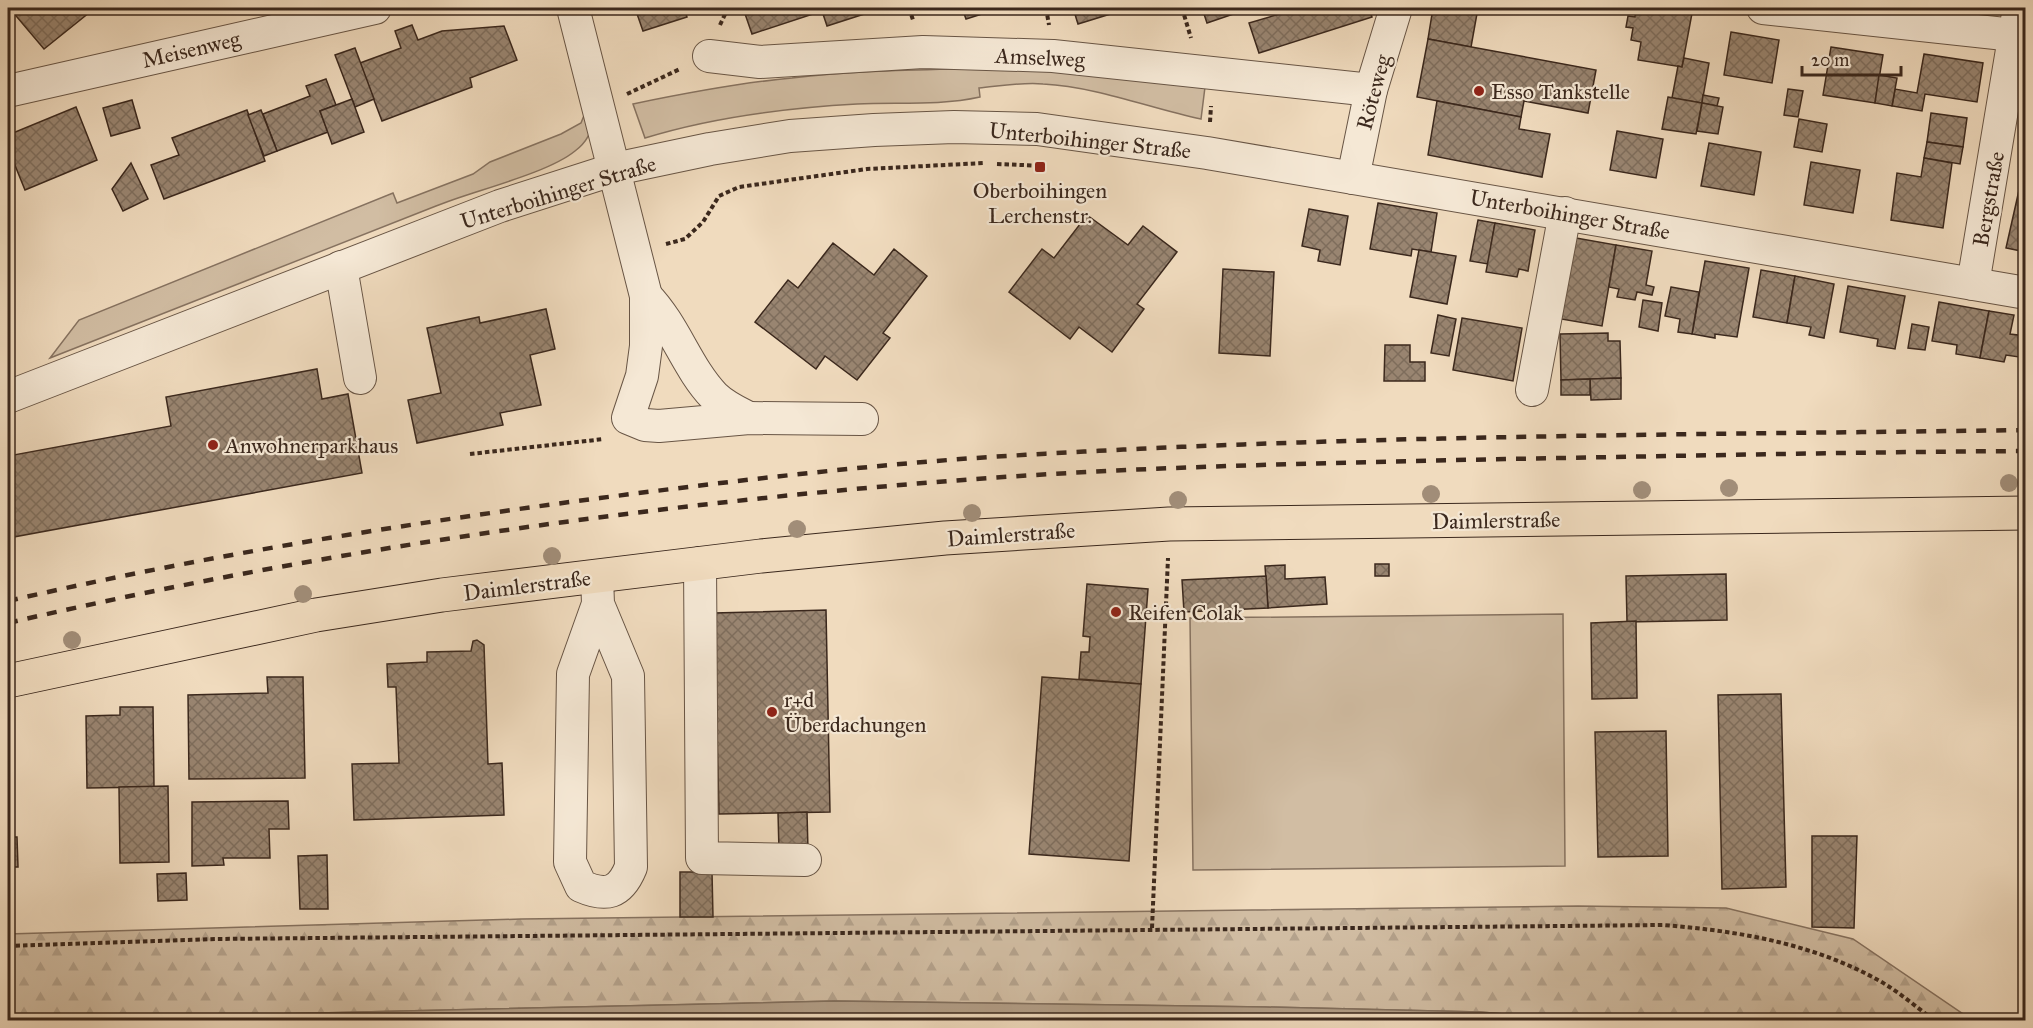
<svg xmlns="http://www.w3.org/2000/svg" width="2033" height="1028" font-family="'IM FELL Great Primer',serif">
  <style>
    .grass { fill: #d1bda3; stroke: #867260; stroke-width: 1.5 }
    .forest { fill: url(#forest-firs); stroke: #867260; stroke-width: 1.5 }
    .water { fill: #b29e87; stroke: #826f5d; stroke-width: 1.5 }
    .building { fill: url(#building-cross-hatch); stroke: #3b281d; stroke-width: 1.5 }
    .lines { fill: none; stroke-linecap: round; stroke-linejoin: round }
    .minor-casing { stroke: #685545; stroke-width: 34 }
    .major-casing { stroke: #3b281d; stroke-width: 35 }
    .path { stroke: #3b281d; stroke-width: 4; stroke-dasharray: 4.5 3; stroke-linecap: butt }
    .minor { stroke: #f5e8d5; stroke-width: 32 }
    .major { stroke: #f0dbbe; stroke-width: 33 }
    .rail { stroke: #3b281d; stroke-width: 4.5; stroke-dasharray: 10 10; stroke-linecap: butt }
    .tree { fill: #a18d78 }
    .poi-dot { fill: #8f2418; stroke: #f5e8d5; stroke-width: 2 }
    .labels { text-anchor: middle; stroke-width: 4.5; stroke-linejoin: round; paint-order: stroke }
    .street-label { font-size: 22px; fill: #3b281d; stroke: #f5e8d5 }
    .poi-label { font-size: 22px; fill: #3b281d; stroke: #f5e8d5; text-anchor: start }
  </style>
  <defs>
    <pattern id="forest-firs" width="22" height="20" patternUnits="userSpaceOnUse" patternTransform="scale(1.5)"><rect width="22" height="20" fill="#d1bda3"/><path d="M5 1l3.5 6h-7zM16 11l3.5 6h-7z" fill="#b4a28c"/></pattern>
    <pattern id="building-cross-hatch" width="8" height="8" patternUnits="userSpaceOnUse" patternTransform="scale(1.5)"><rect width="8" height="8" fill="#998571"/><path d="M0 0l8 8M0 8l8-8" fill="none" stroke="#7e6d5c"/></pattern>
  </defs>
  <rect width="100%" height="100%" fill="#f0dbbe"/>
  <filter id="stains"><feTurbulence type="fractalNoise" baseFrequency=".00333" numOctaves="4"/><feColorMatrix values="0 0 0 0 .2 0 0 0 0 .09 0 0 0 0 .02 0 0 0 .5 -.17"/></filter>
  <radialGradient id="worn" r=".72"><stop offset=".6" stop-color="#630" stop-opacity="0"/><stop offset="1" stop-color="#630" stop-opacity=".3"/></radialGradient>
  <g class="grass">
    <path d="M993,68L1069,72L1205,87L1201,119C1149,108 1098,87 1043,84C1022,82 1000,86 979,88L980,97C939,106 898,102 857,104C785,108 713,117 645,138L633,104C686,93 738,83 792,78C858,70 926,70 993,68Z"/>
    <path d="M589,103C596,122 592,138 575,151C547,174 472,191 436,206C306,256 178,307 50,358L79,320L393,193L397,203L473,174L490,162L561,134L581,123Z"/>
    <path d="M1563,614L1565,866L1193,870L1190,618Z"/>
  </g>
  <path class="forest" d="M1578,906L1726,908L1853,939L1972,1020H1577L1480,1012L1265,1007L834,1001L189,1016L8,1015V934L521,919Z"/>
  <path class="water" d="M834,1001L1265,1007L1480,1012L1577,1020H8V1015L189,1016Z"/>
  <g class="building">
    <path d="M14,8H95L44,49L11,10Z"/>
    <path d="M635,8H684L687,17L643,31Z"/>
    <path d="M743,8H821L822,11L752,34Z"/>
    <path d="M821,8H883L827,26Z"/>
    <path d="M962,8H1001L966,19Z"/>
    <path d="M1073,8H1130L1078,24Z"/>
    <path d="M1202,8H1251L1207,23Z"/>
    <path d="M1300,8H1369L1372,17L1259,53L1249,23Z"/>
    <path d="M1433,8H1478L1471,47L1428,39Z"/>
    <path d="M1636,8H1693L1682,67L1638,60L1641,42L1631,40L1633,28L1626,27L1628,16L1635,17Z"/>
    <path d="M412,25L418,40L442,31L504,26L517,60L470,78L472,87L382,121L360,63L401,48L395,31Z"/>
    <path d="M1731,32L1779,40L1772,83L1724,75Z"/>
    <path d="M1428,39L1596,70L1588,113L1524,101L1521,117L1417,97Z"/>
    <path d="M1831,47L1883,55L1875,103L1823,95Z"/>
    <path d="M355,48L374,99L355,107L335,55Z"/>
    <path d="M1924,54L1983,63L1977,102L1925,94L1922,111L1892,106L1895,89L1917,93Z"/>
    <path d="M1684,58L1709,63L1702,103L1672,98L1678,66L1682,67Z"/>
    <path d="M1879,75L1897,78L1892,106L1875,103Z"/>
    <path d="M326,79L336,105L320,111L328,132L277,151L263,114L310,96L306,86Z"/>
    <path d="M1788,89L1803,91L1798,117L1784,115Z"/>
    <path d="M1703,95L1719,98L1717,106L1702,103Z"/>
    <path d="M1668,97L1702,103L1696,134L1662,129Z"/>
    <path d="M352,99L364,132L332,144L320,111Z"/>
    <path d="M132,100L140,128L111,136L103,108Z"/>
    <path d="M1437,101L1521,117L1519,129L1550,134L1542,177L1428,155Z"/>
    <path d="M1702,103L1723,107L1718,134L1697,131Z"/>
    <path d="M76,107L97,160L25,190L8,148V135Z"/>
    <path d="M247,110L265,161L164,199L151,165L179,155L172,138Z"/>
    <path d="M261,110L277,151L264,156L248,115Z"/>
    <path d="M1931,113L1967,118L1963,147L1927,142Z"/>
    <path d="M1799,119L1827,124L1822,152L1794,147Z"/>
    <path d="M1617,131L1663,139L1656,178L1610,170Z"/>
    <path d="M1927,142L1963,147L1960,164L1924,158Z"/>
    <path d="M1709,143L1761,152L1754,195L1701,186Z"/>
    <path d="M1924,158L1952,163L1943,228L1891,220L1897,173L1921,177Z"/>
    <path d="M2026,159V252L2006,248Z"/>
    <path d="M1811,162L1860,170L1853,213L1804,205Z"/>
    <path d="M131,163L148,199L123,211L112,189Z"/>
    <path d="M1378,203L1437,213L1431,252L1412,249L1411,256L1370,249Z"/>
    <path d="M1309,209L1348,216L1340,265L1318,261L1320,250L1302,246Z"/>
    <path d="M1087,215L1128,245L1143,226L1177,252L1137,304L1144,309L1112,352L1079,327L1070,339L1009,292L1042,249L1054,258Z"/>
    <path d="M1478,220L1495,223L1488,264L1470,261Z"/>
    <path d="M1495,223L1535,230L1528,271L1519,269L1517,277L1486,272Z"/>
    <path d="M1576,238L1616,245L1602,326L1561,319Z"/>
    <path d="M833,243L874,275L894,249L927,276L883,333L890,338L857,380L825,356L816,369L755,322L788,280L798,288Z"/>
    <path d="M1616,245L1652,251L1646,285L1654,287L1652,295L1637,292L1635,300L1617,297L1619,289L1609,287Z"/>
    <path d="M1419,250L1456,256L1447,304L1410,297Z"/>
    <path d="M1705,261L1749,268L1737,337L1715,334V338L1692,334Z"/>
    <path d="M1223,269L1274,272L1270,356L1219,353Z"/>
    <path d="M1761,270L1795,276L1787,323L1753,317Z"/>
    <path d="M1795,276L1834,284L1824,338L1809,335L1811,327L1787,323Z"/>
    <path d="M1848,286L1905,296L1895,349L1877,346L1878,339L1840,332Z"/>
    <path d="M1671,287L1699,292L1692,334L1678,332L1680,319L1665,316Z"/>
    <path d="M1643,300L1662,303L1658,331L1639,327Z"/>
    <path d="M1939,302L1989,311L1980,358L1956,354L1957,345L1932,341Z"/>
    <path d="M546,309L555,349L530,355L541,405L500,413L503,425L417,443L408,400L441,393L427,328L479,317L480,323Z"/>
    <path d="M1989,311L2014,315L2010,334L2026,336V358L2006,355L2004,362L1980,358Z"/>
    <path d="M1438,315L1456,319L1449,356L1431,353Z"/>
    <path d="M1462,318L1522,328L1513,381L1453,370Z"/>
    <path d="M1912,324L1929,327L1925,350L1908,348Z"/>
    <path d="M1608,333V341H1620L1621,378L1561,380L1560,334Z"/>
    <path d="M1385,345H1410V362H1425V381H1384Z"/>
    <path d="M317,369L322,399L348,394L362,473L8,538V456L171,426L166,397Z"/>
    <path d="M1621,378V399L1591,400L1590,379Z"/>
    <path d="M1590,379V395H1561V380Z"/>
    <rect x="1375" y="564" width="14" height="12"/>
    <path d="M1285,565V579L1325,577L1327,604L1268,608L1265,566Z"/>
    <path d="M1726,574L1727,620L1627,622L1626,576Z"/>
    <path d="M1266,576L1268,608L1184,612L1182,580Z"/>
    <path d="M1087,584L1148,589L1141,684L1079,679L1081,652H1089L1090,637L1083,636Z"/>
    <path d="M826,610L830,812L719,814L714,613Z"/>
    <path d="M1636,621L1637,698L1592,699L1591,623Z"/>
    <path d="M477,640L484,645L488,764L502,763L504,815L354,820L352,764L399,763L396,687H388L387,664L427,662V652L471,651L473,641Z"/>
    <path d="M267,677H303L305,778L189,779L188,695L268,693Z"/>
    <path d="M1042,677L1141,684L1129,861L1029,854Z"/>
    <path d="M1781,694L1786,887L1722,889L1718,695Z"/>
    <path d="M120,707H153L154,787L87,788L86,716L120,715Z"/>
    <path d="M1666,731L1668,856L1598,857L1595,732Z"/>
    <path d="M168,786L169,862L120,863L119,787Z"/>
    <path d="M288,801L289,829H269L270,858H223L224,865L192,866V802Z"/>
    <path d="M807,812L808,850L779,851L778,813Z"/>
    <path d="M1812,836H1857L1854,928L1812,927Z"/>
    <path d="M8,837H17L18,867H8Z"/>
    <path d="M327,855L328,909H300L298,856Z"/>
    <path d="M680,872H712L713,917H680Z"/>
    <path d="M186,873L187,900L158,901L157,874Z"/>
  </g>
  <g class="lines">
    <g class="minor-casing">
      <g id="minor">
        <path d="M573,8L646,296V346L642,376L628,418L645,425L659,426L749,418L862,419"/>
        <path d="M1763,8L2014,35"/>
        <path d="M709,56L760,62L923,52L1053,56L1371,90"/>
        <path d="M8,91L375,8"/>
        <path d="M1353,178L1371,90L1396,8"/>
        <path d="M341,267L360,378"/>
        <path d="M1973,284L2019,8"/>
        <path d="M646,296C675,326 687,368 714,396C724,406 737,412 749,418"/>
        <path d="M1532,390L1565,213"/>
        <path d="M8,397L500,206L615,169L710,149L790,136L874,130L954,127L1037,129L1207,153L2026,293"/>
        <path d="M700,563L702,858L805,860"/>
        <path d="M597,576L598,604L573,674L570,862L581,886C606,897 620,894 631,867L628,676L598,604"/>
      </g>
    </g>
    <g class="major-casing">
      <path id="major" d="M8,681L316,615L442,595L761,556L945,538L1169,524L2026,513"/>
    </g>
    <g class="path">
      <path d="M909,8L913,20"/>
      <path d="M1046,8L1049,25"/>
      <path d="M1182,8L1191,38"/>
      <path d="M720,25L728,8"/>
      <path d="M627,94L680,69"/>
      <path d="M1210,122L1211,106"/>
      <path d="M997,164L1047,166"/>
      <path d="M666,244L685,239L703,222L719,196L739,187L867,169L984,163"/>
      <path d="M470,454L604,439"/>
      <path d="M1152,928L1168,558"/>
      <path d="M8,946L215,939L1663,925C1738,931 1811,943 1878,980C1898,991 1916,1007 1934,1020"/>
    </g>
    <use href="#minor" class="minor"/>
    <use href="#major" class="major"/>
    <g class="rail">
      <path d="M8,601C203,556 402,524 600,498C725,482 850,467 975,458C1325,435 1676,435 2026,430"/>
      <path d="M8,623C321,550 655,503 975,479C1152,466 1329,463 1505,459C1679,456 1852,452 2026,451"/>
    </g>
  </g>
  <g class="tree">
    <circle cx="2009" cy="483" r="9"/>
    <circle cx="1729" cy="488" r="9"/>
    <circle cx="1642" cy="490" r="9"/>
    <circle cx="1431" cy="494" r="9"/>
    <circle cx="1178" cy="500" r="9"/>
    <circle cx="972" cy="513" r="9"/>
    <circle cx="797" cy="529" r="9"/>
    <circle cx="552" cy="556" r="9"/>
    <circle cx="303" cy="594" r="9"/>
    <circle cx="72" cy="640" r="9"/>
  </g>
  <g class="poi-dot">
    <circle cx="1479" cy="91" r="6"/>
    <rect x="1034" y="161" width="12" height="12" rx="3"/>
    <circle cx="213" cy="445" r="6"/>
    <circle cx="1116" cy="612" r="6"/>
    <circle cx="772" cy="712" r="6"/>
  </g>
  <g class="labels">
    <g class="street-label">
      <text transform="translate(191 49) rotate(-13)" y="8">Meisenweg</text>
      <text transform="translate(1040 57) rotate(3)" y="8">Amselweg</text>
      <text transform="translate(1373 92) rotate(-75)" y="8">Röteweg</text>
      <text transform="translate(1090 140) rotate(6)" y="8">Unterboihinger Straße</text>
      <text transform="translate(558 192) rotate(-17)" y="8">Unterboihinger Straße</text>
      <text transform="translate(1988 199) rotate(-80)" y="8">Bergstraße</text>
      <text transform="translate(1570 214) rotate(10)" y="8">Unterboihinger Straße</text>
      <text transform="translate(1496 520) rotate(-1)" y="8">Daimlerstraße</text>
      <text transform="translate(1011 534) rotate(-4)" y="8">Daimlerstraße</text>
      <text transform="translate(527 585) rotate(-7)" y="8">Daimlerstraße</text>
    </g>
    <g class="poi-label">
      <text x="1491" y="99">Esso Tankstelle</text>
      <text x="1040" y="198" text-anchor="middle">Oberboihingen<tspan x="1040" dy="25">Lerchenstr.</tspan></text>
      <text x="225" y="453">Anwohnerparkhaus</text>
      <text x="1128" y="620">Reifen Colak</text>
      <text x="784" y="707">r+d<tspan x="784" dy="25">Überdachungen</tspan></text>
    </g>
  </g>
  <rect width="2033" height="1028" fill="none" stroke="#f0dbbe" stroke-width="30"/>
  <rect x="9" y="9" width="2015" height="1010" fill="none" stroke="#3b281d" stroke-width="3"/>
  <rect x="15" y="15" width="2003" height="998" fill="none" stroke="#3b281d" stroke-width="1.5"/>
  <path d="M1802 66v9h99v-9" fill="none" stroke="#3b281d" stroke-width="3"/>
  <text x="1811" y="66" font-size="18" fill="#3b281d" stroke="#f5e8d5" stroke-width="4.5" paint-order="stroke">20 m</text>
  <rect width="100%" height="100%" filter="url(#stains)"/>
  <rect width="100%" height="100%" fill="url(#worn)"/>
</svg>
